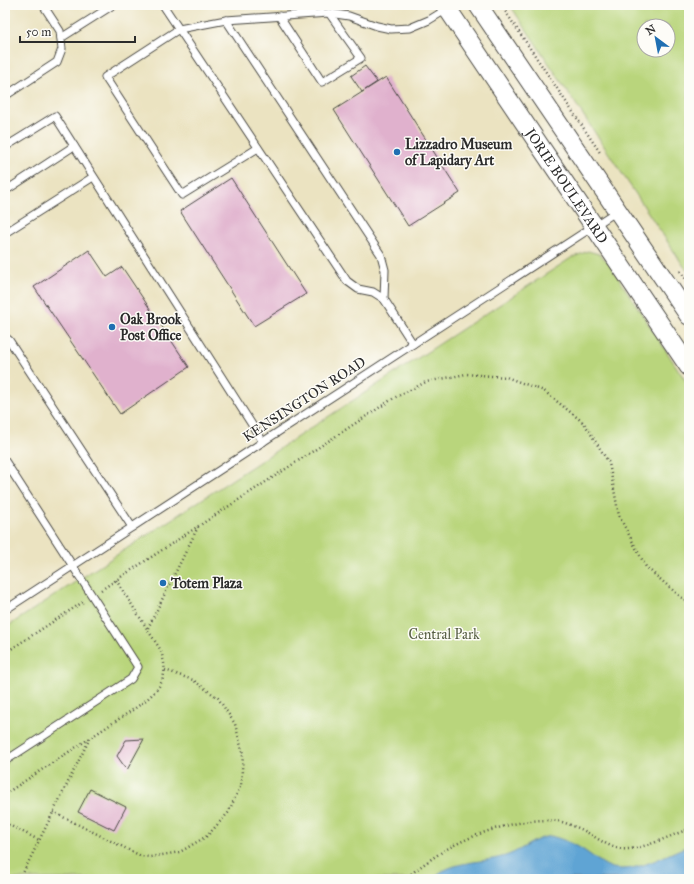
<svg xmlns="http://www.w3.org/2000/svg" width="694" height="884" font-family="'IM FELL Great Primer',serif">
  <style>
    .green { fill: #b9d57b; stroke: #728053; fill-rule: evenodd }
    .water { fill: #5ea4d4; stroke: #446880 }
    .building { fill: #e0b1cd }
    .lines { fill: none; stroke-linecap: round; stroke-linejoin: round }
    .service-casing { stroke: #484742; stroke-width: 9 }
    .secondary-casing { stroke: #484742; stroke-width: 20 }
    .path { stroke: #484742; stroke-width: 2.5; stroke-dasharray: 1 3; stroke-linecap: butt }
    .service { stroke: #fff; stroke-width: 7 }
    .secondary { stroke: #fff; stroke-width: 18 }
    .poi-dot { fill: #1f6fb2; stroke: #fdfcf7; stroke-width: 1.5 }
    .labels { text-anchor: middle; stroke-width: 3; stroke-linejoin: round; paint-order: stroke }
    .poi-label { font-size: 14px; font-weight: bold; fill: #2b2b2b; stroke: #fdfcf7; text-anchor: start }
    .street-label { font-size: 14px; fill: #2b2b2b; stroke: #fdfcf7 }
    .park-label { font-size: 14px; fill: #565e43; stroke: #fdfcf7 }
  </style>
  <rect width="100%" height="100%" fill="#fdfcf7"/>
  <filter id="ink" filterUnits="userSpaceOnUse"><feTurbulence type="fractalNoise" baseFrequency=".025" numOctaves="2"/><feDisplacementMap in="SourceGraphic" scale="8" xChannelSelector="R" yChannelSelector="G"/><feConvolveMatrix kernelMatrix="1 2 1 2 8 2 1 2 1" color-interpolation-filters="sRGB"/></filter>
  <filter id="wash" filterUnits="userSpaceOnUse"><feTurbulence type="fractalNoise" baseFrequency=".012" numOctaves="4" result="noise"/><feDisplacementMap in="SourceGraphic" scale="16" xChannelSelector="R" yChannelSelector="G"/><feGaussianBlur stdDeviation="0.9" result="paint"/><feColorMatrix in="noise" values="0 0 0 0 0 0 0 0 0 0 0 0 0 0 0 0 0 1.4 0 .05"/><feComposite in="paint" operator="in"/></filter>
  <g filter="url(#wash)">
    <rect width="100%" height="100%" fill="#ebe3c1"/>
    <g class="green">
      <path d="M510,5H689V272L685,268ZM644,26H668V50H644Z"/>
      <path d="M588,251L599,254L608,262L689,386V879H5V628L571,258Z"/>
    </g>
    <path class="water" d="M551,836C562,839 573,843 582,849C590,854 604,866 613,868C636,873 663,856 683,848L689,847V879H432C452,859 483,864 508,855C524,849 534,838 551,836Z"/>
    <g id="blocks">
      <g class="building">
        <path d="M365,66L377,82L362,92L351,76Z"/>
        <path d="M386,77L460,193L408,226L334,110Z"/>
        <path d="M231,178L306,294L254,326L180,211Z"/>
        <path d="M89,250L107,277L122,267L189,367L120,414L34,287Z"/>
        <path d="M144,739L127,770L117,756L126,740Z"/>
        <path d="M90,789L126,807L114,830L78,812Z"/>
      </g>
    </g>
  </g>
  <g filter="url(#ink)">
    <use href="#blocks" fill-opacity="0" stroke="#484742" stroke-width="1"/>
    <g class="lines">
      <g class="service-casing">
        <g id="service">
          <path d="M163,5L347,281L358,289L373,292L384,299L413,344"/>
          <path d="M279,16L322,82L361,58L329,13"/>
          <path d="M226,20L381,255L385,270L384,299"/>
          <path d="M61,38L113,5"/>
          <path d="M5,96L57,62L62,49L60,31L43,5"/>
          <path d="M5,147L55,116L263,442"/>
          <path d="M258,148L182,195L105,77L179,29L226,20L329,13L349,16L377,26L391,29L410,28L429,20L447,9"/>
          <path d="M5,191L74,146"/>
          <path d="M5,233L93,177"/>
          <path d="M5,337L9,340L132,527"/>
          <path d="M5,461L138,667L131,679L5,761"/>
          <path d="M5,610L617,211"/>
        </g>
      </g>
      <g class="secondary-casing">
        <g id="secondary">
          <path id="s1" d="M445,5L689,367"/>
          <path d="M478,5L689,316"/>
        </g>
      </g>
      <g class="path">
        <path d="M501,5L601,154"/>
        <path d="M680,271L689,283"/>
        <path d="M101,590L394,398L426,382L466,374L506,377L544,391L584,423L609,463L619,516L646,567L689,604"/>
        <path d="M148,628L198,527"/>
        <path d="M5,653L83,602"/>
        <path d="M5,794L134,709C158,692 172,679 160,649L116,580"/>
        <path d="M53,812L141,856L150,857L180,852L207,836L228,813L241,785L243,754L235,724L218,698L193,680L165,670"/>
        <path d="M5,823L39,840"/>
        <path d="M20,879L89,740"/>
        <path d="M405,879C418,868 432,858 447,849C475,833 526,816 558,821C564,822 570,825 576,827C593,833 609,851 628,849C646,848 672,835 689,829"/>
      </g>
      <use href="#service" class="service"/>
      <use href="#secondary" class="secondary"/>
    </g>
  </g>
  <g class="poi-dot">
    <circle cx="397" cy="152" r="4"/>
    <circle cx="112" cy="327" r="4"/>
    <circle cx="163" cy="583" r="4"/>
  </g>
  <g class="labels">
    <g class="poi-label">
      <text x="405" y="149">Lizzadro Museum<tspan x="405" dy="16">of Lapidary Art</tspan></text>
      <text x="120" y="324">Oak Brook<tspan x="120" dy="16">Post Office</tspan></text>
      <text x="171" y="588">Totem Plaza</text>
    </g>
    <g class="street-label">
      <text dy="5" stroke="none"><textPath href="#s1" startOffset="218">JORIE BOULEVARD</textPath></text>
      <text transform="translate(304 399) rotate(-33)" y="5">KENSINGTON ROAD</text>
    </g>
    <g class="park-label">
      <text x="444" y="639">Central Park</text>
    </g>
  </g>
  <rect width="694" height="884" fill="none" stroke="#fdfcf7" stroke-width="20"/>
  <g transform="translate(656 38) rotate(328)"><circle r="19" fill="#fdfcf7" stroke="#a9a8a5"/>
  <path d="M0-3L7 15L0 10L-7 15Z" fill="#1f6fb2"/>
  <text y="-6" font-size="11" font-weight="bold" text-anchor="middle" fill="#2b2b2b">N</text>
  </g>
  <path d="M20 36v6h115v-6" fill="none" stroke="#2b2b2b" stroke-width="2"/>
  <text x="26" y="36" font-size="12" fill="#2b2b2b" stroke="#fdfcf7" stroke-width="3" paint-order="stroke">50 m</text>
</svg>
